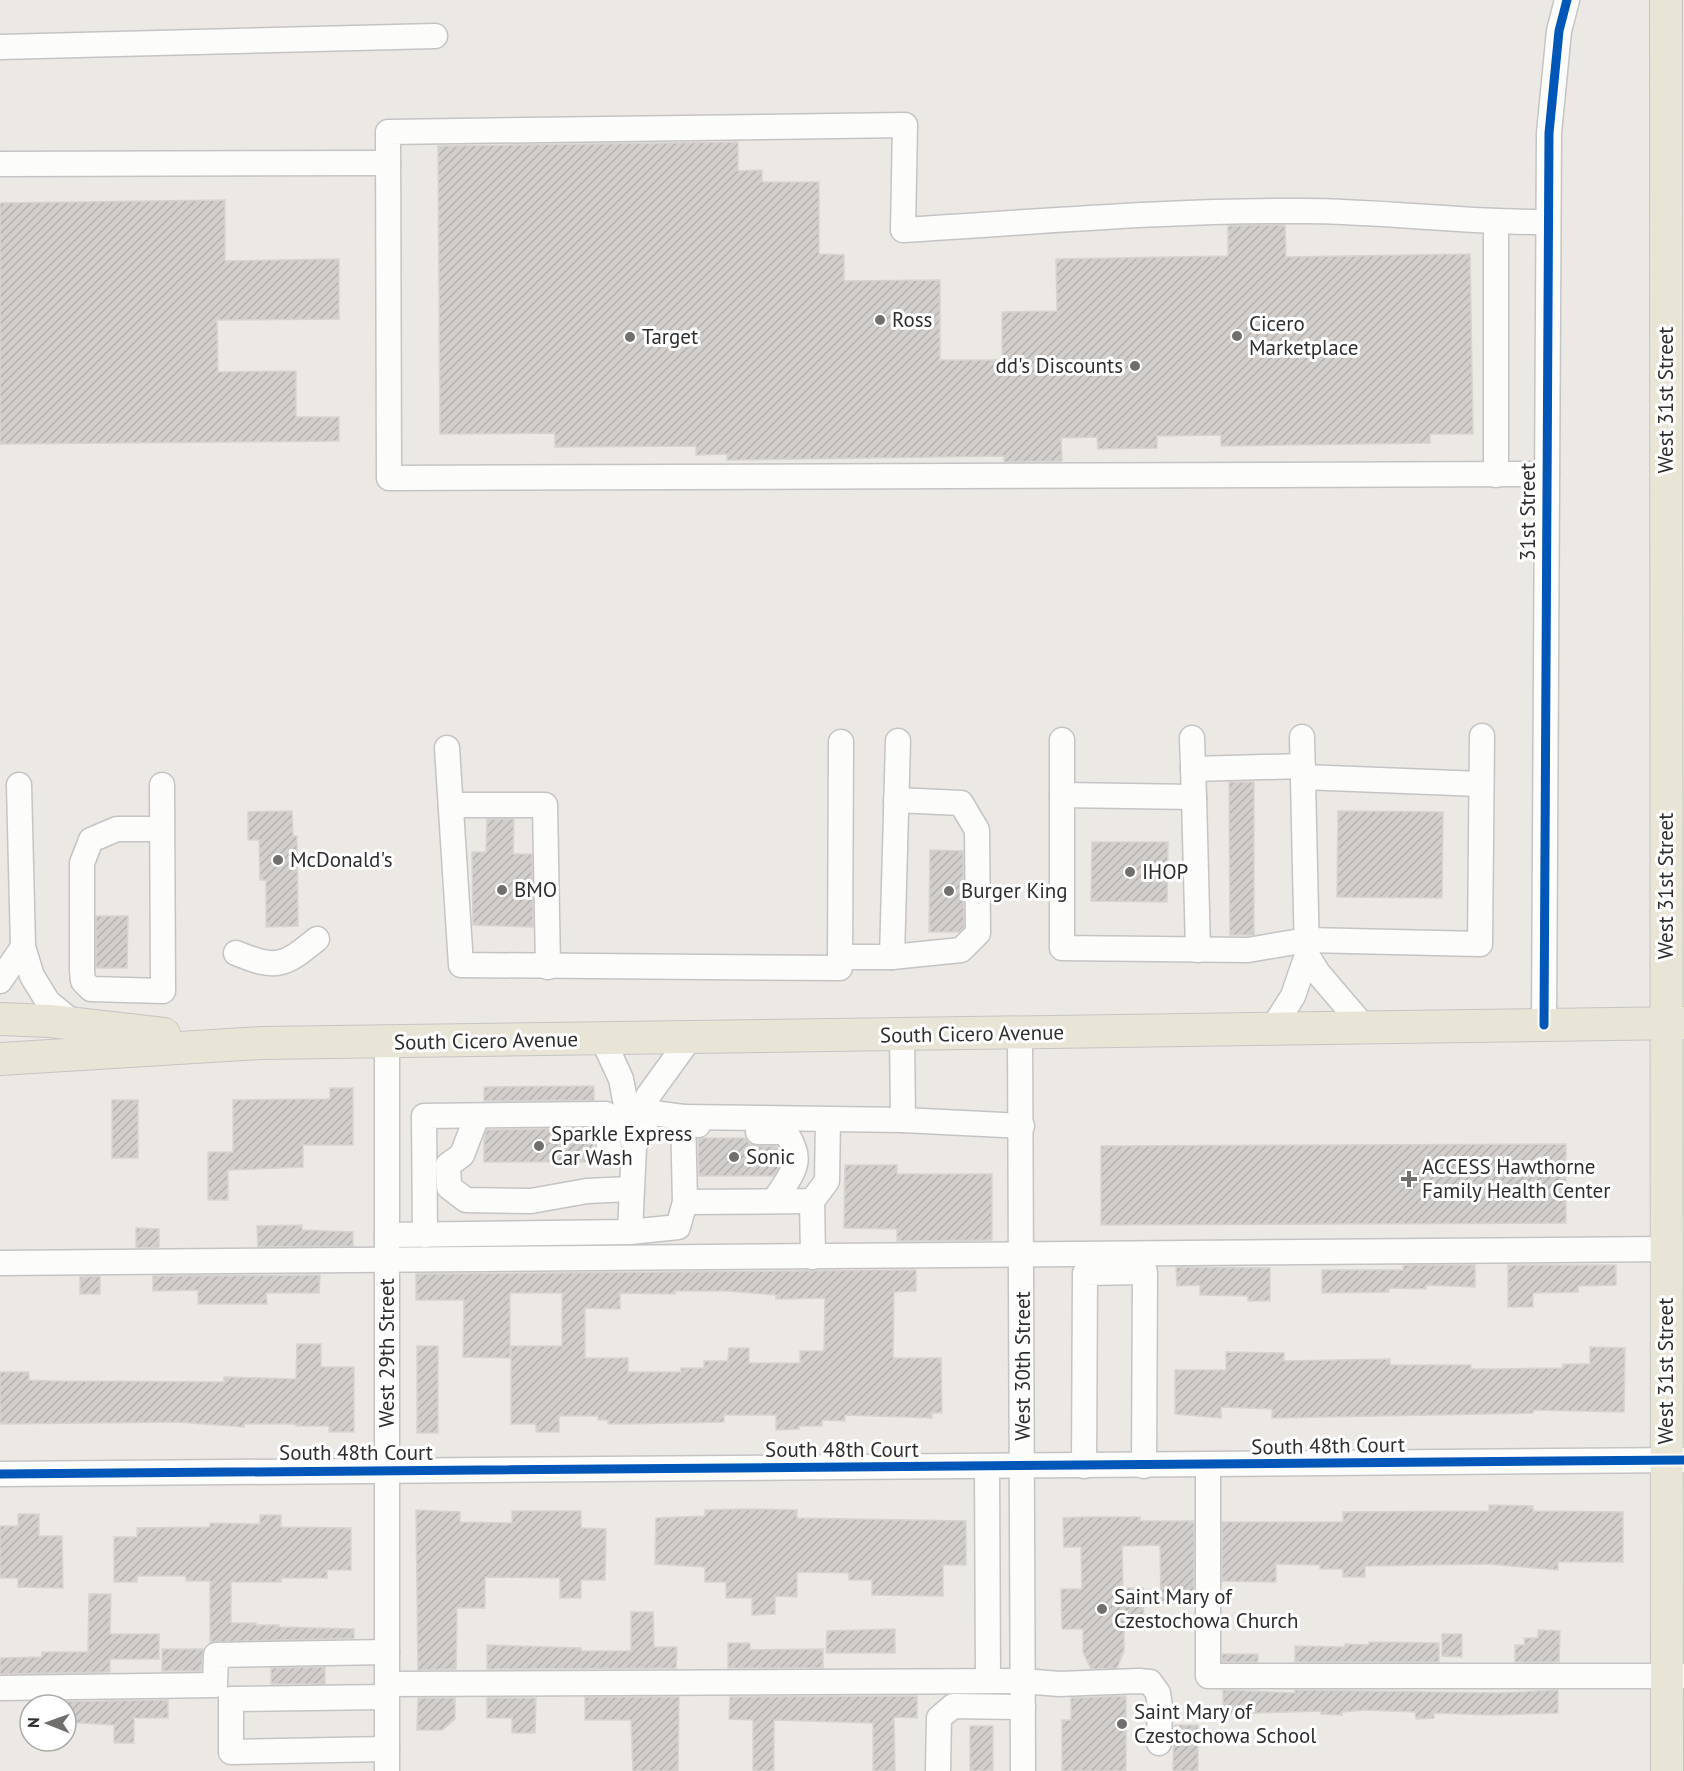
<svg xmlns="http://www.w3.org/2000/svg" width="1684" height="1771" font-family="'PT Sans',sans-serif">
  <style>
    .building { fill: url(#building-hatch); stroke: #d7d4d0; stroke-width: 1.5; fill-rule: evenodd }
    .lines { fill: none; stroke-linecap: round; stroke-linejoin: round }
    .minor-casing { stroke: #c5c4c5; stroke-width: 27 }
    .major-casing { stroke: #c6c5c4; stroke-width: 34 }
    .minor { stroke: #fcfcfb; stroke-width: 24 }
    .major { stroke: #e8e4d6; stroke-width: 32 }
    .cycleway-casing { stroke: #fff; stroke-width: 13 }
    .cycleway { stroke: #0057b8; stroke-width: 9 }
    .poi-dot { fill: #706f6e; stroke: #fff; stroke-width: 2 }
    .labels { text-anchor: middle; stroke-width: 6; stroke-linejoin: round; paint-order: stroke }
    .poi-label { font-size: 21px; fill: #2e2e2e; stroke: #fff; text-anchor: start }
    .street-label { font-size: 21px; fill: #2e2e2e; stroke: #fff }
  </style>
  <defs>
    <pattern id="building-hatch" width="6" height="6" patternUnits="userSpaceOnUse" patternTransform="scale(1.5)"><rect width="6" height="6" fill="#d1cecb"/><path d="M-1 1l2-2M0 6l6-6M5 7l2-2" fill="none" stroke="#b4b1af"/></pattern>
  </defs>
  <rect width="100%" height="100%" fill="#ece8e4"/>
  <g class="building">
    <path d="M738,142V171L762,170V182H819V254L844,255V281L940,280V360H1002V312L1057,311L1056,259L1228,256V226L1253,225H1285L1286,257L1470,254L1473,434H1430V443L1221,446V435L1157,436V448L1098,449L1097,437L1061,438L1062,461L1004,462V456L727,460V454L696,455V446L555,447V433L440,434L438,146Z"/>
    <path d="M225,200V261L339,259V319L217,320L218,372L296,371V417H339V441L0,444V203Z"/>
    <path d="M1229,782H1254V935H1230Z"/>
    <path d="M292,811L293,836H297L298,926L266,927V880H260L259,840H248V812Z"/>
    <path d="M1338,811L1443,812L1442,898L1337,897Z"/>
    <path d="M487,819H514L513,854H532L533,927L473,925L472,852H486Z"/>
    <path d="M1092,842H1168L1167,902L1091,901Z"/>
    <path d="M930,850L963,851L964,927L959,932H929Z"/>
    <path d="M96,916H128L127,968H96Z"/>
    <path d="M594,1086V1100L484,1101V1087Z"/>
    <path d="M330,1088H353V1145H303V1167L228,1170V1200H208V1152H233V1100L330,1099Z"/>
    <rect x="112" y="1100" width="26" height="58"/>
    <path d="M593,1128V1162H484V1138L487,1130Z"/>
    <path d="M703,1138H745L750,1144L757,1146H777L778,1169L774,1176H699L698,1139Z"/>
    <path d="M1566,1144V1223L1101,1225V1146Z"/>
    <path d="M845,1165H897V1174H992V1240L897,1241V1229L844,1228Z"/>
    <path d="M302,1225V1230L353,1232V1246L258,1247L257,1226Z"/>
    <path d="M136,1228L159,1229V1247L136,1248Z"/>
    <path d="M1403,1265H1475V1287L1426,1285V1289L1389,1288V1292L1322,1293V1270H1403Z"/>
    <path d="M1508,1265H1616V1285L1578,1286V1292L1533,1293V1307H1508Z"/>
    <path d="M1176,1267L1270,1268V1301H1248V1296L1200,1295V1285L1177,1286Z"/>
    <path d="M916,1270V1291L894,1292L893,1358H941L942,1413H932V1418L845,1415V1421L822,1420V1426H799V1429L776,1430V1415H724V1422L627,1424H608V1420H598V1416H559V1432H536V1424H511V1346H562V1293H510V1358L463,1357L464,1300H416V1274ZM675,1291H727L776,1295V1299L825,1298L824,1351H800V1363H749V1348H729L728,1361H704V1368H681V1372H628V1358H585V1308L620,1309V1293L675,1294Z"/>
    <path d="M320,1275L319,1293H266L267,1304H198V1290L153,1291V1276Z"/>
    <path d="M100,1276V1294H80V1277Z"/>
    <path d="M297,1344H321V1367H354V1432H329V1426H296V1424H244V1427L177,1422L0,1424V1372H29V1380L52,1381L224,1382V1377L296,1379Z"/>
    <rect x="417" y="1346" width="21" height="87"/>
    <path d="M1590,1347L1625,1348L1624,1412L1533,1410V1413L1272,1418V1409L1221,1407V1418L1175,1414V1370H1226V1352L1284,1353V1361L1390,1359V1365H1471V1369H1497L1563,1368V1364H1590Z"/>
    <path d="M1489,1505L1533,1506V1511L1623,1512V1562H1558V1570L1488,1564L1365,1566V1577H1343V1569H1320V1565L1276,1564V1582L1222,1581V1522H1343V1512L1489,1511Z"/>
    <path d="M749,1509L797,1510V1518L966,1521V1565H943V1596L872,1595V1580H849V1573L797,1572V1597L775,1596V1614L752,1615V1598H726V1582H705V1567L655,1564L656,1518L705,1516V1510Z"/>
    <path d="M416,1510L460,1512V1522L512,1523V1511H581V1528L606,1529L605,1580H581V1598H560V1578L485,1577V1608H457L456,1669L418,1670Z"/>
    <path d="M18,1514H39V1536H62L63,1588L18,1587V1578H0V1526H18Z"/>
    <path d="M260,1515H281V1527L351,1528V1570H327V1578H281V1582H231V1623H256V1625H279V1627L354,1629V1638L210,1642V1581H186V1576H137V1582H114V1537H137V1528L210,1527V1523L260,1524Z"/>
    <path d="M1087,1517H1140V1521H1194V1603H1161L1160,1545L1122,1546L1123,1588H1143L1144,1628L1124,1629V1651L1117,1668L1091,1669L1083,1652V1629H1062L1061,1589H1082L1081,1547H1064L1063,1518Z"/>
    <path d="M89,1594H111L110,1634H159V1659H110V1672L0,1674V1658L42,1657V1652H88Z"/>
    <path d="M631,1612H653L654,1647H677L676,1668L487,1669V1645L581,1648V1651H631Z"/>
    <path d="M895,1629V1653H826L827,1631Z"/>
    <path d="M1538,1630L1560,1631L1559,1662H1515V1645H1525L1524,1638H1538Z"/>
    <path d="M1442,1634H1462V1657L1442,1656Z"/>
    <path d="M1369,1642L1439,1643V1662H1295V1646L1345,1647V1644L1369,1645Z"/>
    <path d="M728,1643H750V1650L823,1649V1668H728Z"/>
    <path d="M162,1649H203L201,1671H162Z"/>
    <rect x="1222" y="1654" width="36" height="8"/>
    <path d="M325,1667V1684H271V1668Z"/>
    <path d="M1223,1690L1295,1693V1690L1499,1693L1558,1690V1713L1493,1715L1434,1713V1718L1416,1719L1415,1712L1365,1710L1342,1712V1715L1321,1714V1711L1223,1714Z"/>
    <path d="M917,1696V1718L894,1717L895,1771H873V1723L774,1720V1771H753V1720L729,1719L730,1697Z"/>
    <path d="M1126,1696V1771H1062V1720H1071V1698Z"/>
    <path d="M585,1697H679L678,1771H633L631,1720H585Z"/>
    <path d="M418,1698H455V1719L442,1730H417Z"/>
    <path d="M487,1698H536L535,1733H512V1718H487Z"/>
    <path d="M168,1700V1718H134V1743H114V1725L66,1722L67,1705H42V1702Z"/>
    <path d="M1174,1725H1198V1771H1173Z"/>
    <rect x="970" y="1726" width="23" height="45"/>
  </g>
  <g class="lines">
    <g class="minor-casing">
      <g id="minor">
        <path d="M0,47L435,36"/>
        <path d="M0,164L388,163"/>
        <path d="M1496,222V475"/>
        <path d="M1547,474L389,478L388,132L905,125L903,230C1036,222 1169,210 1303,211C1384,211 1466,223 1547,222"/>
        <path d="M1062,740V948L1248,950L1307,940L1480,944L1482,736"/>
        <path d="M447,748L461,965L840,968L841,742"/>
        <path d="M1193,769L1303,766"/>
        <path d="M1303,777L1481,784"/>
        <path d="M19,785L23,947L32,976L48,1002L75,1024"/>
        <path d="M1062,795L1194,797L1192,738"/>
        <path d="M1194,797L1198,950"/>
        <path d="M451,805H545L548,967"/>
        <path d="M161,829H117L91,840L82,863V970L83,981L91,989L163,991L162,785"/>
        <path d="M236,953C277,970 284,966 317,939"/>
        <path d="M1307,955L1318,973L1365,1028"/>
        <path d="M840,957H892L961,950L978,933L977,830L961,803L896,800"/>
        <path d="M892,957L898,741"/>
        <path d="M0,981L23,947"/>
        <path d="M1544,1025L1549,133L1559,31L1567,0"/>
        <path d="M1272,1029L1293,996L1307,955L1302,737"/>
        <path d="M1020,1033L1023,1771"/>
        <path d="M902,1035L903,1120"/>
        <path d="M603,1040L621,1079L634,1147L630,1232"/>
        <path d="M645,1112L683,1117L698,1125"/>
        <path d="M477,1116L462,1155L448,1165L449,1187L466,1200L531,1201L587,1191L631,1189"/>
        <path d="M645,1128L648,1096L690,1038"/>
        <path d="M758,1132H785C807,1162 791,1174 774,1201"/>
        <path d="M812,1201L813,1257"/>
        <path d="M685,1202L812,1201L827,1181L828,1120"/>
        <path d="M387,1235L630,1232L678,1227L685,1202L683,1117L903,1120L1022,1126"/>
        <path d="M425,1235L424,1116L606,1114L609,1149"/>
        <path d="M0,1263L1666,1249"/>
        <path d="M1208,1465V1676H1684"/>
        <path d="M1084,1466L1085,1273L1145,1272L1144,1466"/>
        <path d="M987,1467L988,1681"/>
        <path d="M0,1474L1684,1460"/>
        <path d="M387,1684L1023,1681L1059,1684L1139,1681L1150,1682L1158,1693L1160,1707L1159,1743"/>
        <path d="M0,1688L215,1685L216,1655L387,1652"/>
        <path d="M386,1697L231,1699V1752L387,1749"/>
        <path d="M387,1771V1043"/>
        <path d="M938,1771L939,1718L953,1706L1023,1707"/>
      </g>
    </g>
    <g class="major-casing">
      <g id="major">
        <path d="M1666,0L1667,1771"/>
        <path d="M0,1019L50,1021L164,1034"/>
        <path d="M0,1059L261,1043L1684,1023"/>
      </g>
    </g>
    <use href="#minor" class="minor"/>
    <use href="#major" class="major"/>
    <g class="cycleway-casing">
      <g id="cycleway">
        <path d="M1544,1025L1549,133L1559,31L1567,0"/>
        <path d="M0,1474L1684,1460"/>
      </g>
    </g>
    <use href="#cycleway" class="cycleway"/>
  </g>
  <g class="poi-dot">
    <circle cx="880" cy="320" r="6"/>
    <circle cx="1237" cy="336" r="6"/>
    <circle cx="630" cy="337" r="6"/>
    <circle cx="1135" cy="366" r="6"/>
    <circle cx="278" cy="860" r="6"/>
    <circle cx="1130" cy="872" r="6"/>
    <circle cx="502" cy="890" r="6"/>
    <circle cx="949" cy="891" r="6"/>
    <circle cx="539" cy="1146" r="6"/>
    <circle cx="734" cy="1157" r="6"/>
    <path d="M1406 1170h6v6h6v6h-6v6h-6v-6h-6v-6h6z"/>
    <circle cx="1102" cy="1609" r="6"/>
    <circle cx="1122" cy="1724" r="6"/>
  </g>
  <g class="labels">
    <g class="poi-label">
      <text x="892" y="327">Ross</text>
      <text x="1249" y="331">Cicero<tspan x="1249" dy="24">Marketplace</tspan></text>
      <text x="642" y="344">Target</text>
      <text x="1123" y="373" text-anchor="end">dd's Discounts</text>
      <text x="290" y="867">McDonald's</text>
      <text x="1142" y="879">IHOP</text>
      <text x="514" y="897">BMO</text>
      <text x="961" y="898">Burger King</text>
      <text x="551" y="1141">Sparkle Express<tspan x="551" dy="24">Car Wash</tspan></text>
      <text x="746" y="1164">Sonic</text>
      <text x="1422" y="1174">ACCESS Hawthorne<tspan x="1422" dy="24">Family Health Center</tspan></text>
      <text x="1114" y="1604">Saint Mary of<tspan x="1114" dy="24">Czestochowa Church</tspan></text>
      <text x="1134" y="1719">Saint Mary of<tspan x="1134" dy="24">Czestochowa School</tspan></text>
    </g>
    <g class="street-label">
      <text transform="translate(1666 400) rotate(-90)" y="7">West 31st Street</text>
      <text transform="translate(1528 512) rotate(-90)" y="7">31st Street</text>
      <text transform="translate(1666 886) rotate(-90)" y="7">West 31st Street</text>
      <text transform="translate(972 1034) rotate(-1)" y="7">South Cicero Avenue</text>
      <text transform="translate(486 1041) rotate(-1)" y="7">South Cicero Avenue</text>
      <text transform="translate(387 1353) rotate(-90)" y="7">West 29th Street</text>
      <text transform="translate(1023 1366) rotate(-90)" y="7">West 30th Street</text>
      <text transform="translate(1666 1371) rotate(-90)" y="7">West 31st Street</text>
      <text transform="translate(1328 1446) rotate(-1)" y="7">South 48th Court</text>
      <text x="842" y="1457">South 48th Court</text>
      <text x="356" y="1460">South 48th Court</text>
    </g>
  </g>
  <g transform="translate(48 1723) rotate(271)"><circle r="28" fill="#ffffff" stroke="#ababab" stroke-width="1.5"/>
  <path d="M0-4.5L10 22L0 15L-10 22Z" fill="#706f6e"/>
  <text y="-9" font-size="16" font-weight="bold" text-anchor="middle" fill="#2e2e2e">N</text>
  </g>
</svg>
